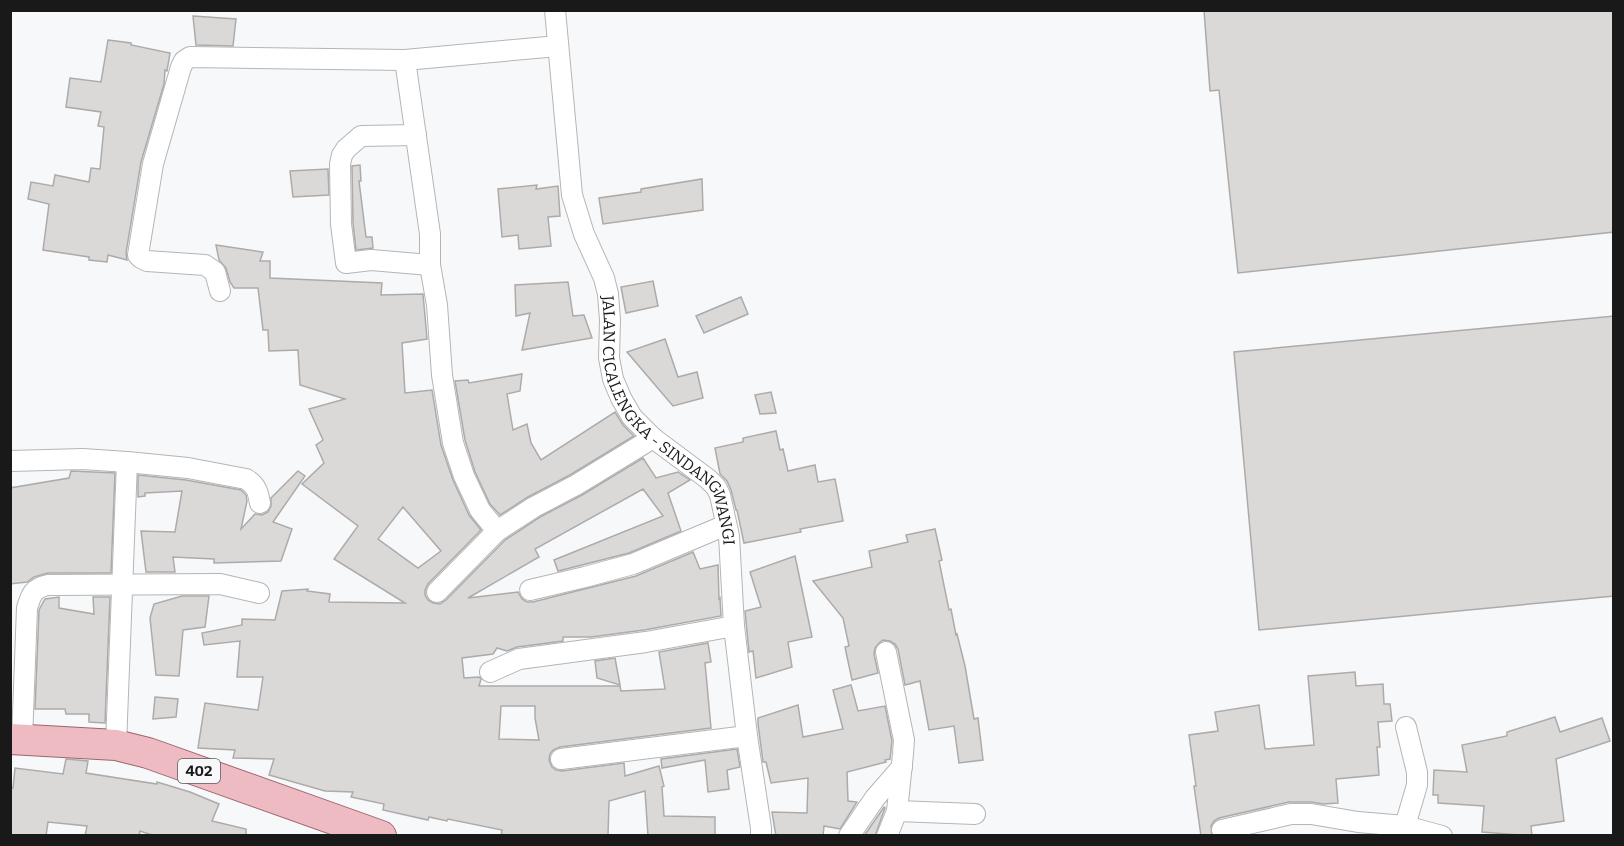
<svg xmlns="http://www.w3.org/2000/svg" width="1624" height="846" font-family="Bitter,serif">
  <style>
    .building { fill: #dbd9d8; stroke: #adaaaa; stroke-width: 1.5; fill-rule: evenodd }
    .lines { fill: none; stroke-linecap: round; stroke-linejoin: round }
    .minor-casing { stroke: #b3b5b7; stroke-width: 22 }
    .primary-casing { stroke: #9c656e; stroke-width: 32 }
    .minor { stroke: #fff; stroke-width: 20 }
    .primary { stroke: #eebbc3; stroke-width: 30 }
    .labels { text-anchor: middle; stroke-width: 6; stroke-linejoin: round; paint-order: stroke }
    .shield { fill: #f7f8fa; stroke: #5c5c5d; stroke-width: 1.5 }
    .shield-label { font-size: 15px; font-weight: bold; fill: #19191a }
    .street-label { font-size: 16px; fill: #19191a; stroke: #f7f8fa }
  </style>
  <rect width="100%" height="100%" fill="#f7f8fa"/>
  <g class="building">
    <path d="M1204,10H1614V232L1238,273L1219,90L1210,91Z"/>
    <path d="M193,16L236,19L233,46L196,45Z"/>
    <path d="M108,40L131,43V45L170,53L167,71L165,70L164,84L141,162L126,253L127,260L108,255L107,262L89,260V257L43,250L49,204L28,199L31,182L53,186L55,175L89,182L91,168L100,169L104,127L98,126L101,112L66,107L70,78L101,82Z"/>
    <path d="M360,165L361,181H359L366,237H372L373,248L356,250L353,223L352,166Z"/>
    <path d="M328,169L329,195L293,197L290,171Z"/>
    <path d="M702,179L703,210L603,224L599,198L641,192V189Z"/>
    <path d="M537,185L536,189L558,186L560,216L548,217L551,246L519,249L518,235L502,237L498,189Z"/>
    <path d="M216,245L263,252L260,261H270V278L382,283L381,295L423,294L427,339L402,343L405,393L432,390L441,445L453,480L469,515L481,530L428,584L425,590V595L428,600L433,603L440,604L446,600L505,540L540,517L582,495L643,458L656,478L678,472L690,480L668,493L681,531L629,553L558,571L554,560L663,516L643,489L535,549L539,557L468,598L518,592L522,599L527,602H533L636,576L693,552L700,569L718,565L719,599L720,598L721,616L644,630L591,637H563V641L517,647L507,651L497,648L493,654L462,658L464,678L479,677L481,679L479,686H620L621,691L665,689L659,652L708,643L711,662L705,663L711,728L560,747L553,750L550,754L549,760L552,767L556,770L562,771L624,763L625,776L659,766L664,786L662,787L664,816L715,817V836H648L645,791L609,801L608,836H501L502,830L448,819L447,821L429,817L428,820L383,810L384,804L351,797L353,792L325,791L269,775L274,759L233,758L235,750L198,748L205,703L258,710L263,677H237L240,641L204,645L202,633L242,625V619L275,620L282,591L308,589L307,591L330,594L329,602L405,603L334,559L358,526L302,484L324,463L316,445L323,440L309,409L345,399L300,385L298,350L269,351L268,330H263L258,288H234L230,282L226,268L219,260ZM403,507L441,551L418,568L378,539ZM501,706H535V718L539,740L499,739Z"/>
    <path d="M653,281L658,306L626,313L621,287Z"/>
    <path d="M568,282L573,316L584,315L592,338L522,350L530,313L516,316L515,285Z"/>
    <path d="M741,297L748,314L704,333L696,316Z"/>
    <path d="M1614,316V596L1259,630L1234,352Z"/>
    <path d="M665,339L678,377L697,372L703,398L673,406L627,352Z"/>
    <path d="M522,374L520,391L507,394L513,430L527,424L531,443L541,460L615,412L623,425L634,436L570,475L528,497L500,515L490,504L475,472L465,440L455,381L468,380L469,383Z"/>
    <path d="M771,392L776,413L760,414L755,395Z"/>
    <path d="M776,431L780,450L783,449L788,471L815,465L818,482L835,479L843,521L800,529L801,532L744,543L737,510H736L731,490L727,481L720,474L715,448L743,442V438Z"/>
    <path d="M71,471L115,473L111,573H48L34,577L27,582L10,584V488L69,478Z"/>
    <path d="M298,471L305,476L273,522L292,529L281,561L214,563V559L173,557L175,572H146L141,531L175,532L182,491L145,493V496L138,497V475L186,480L241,490L246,495L247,501L241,529L255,514L262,515L268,512L271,506V498Z"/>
    <path d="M935,529L942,560L939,561L949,610L951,609L956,635L957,634L965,666L974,719L978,718L983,760L959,763L954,726L929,730L920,681L905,685L898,649L895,644L890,641L883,640L879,643L875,648L874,654L878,673L852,680L845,647L849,646L843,618L813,581L872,567L869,551L908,542L906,535Z"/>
    <path d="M795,556L812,637L788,642L792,667L756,678L753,651L749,652L745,611L761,607L750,572Z"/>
    <path d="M182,596H209L205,627L183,630L179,676L156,675L150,618L154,604Z"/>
    <path d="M59,597V608L94,614L93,597H110L105,723L89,722V714H66L65,709H35L39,610L45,599Z"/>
    <path d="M615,658L620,685L597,678L595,661Z"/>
    <path d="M1355,672L1356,686L1383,684L1384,704H1390L1392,721L1378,722L1380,747H1377L1379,775L1336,779L1338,803L1323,804L1311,802H1289L1219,818L1214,821L1211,826L1212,836H1201L1194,786H1196L1189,735L1218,731L1215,712L1259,705L1265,749L1314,745L1308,676Z"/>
    <path d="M851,685L858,711L885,706L892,741L890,759L885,760L886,762L847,772L848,801L857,802L840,829L824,826L823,836H776L772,812L807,813L808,778L771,783L766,762H763L758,724V718L798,705L803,737L843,729L833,690Z"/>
    <path d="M155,697L178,699L176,717L153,719Z"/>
    <path d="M1555,717L1560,732L1602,718L1610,741L1556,759L1564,821L1531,826L1532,836L1482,832L1484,806L1438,803V795H1433L1434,770L1467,772L1462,745L1507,736V732Z"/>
    <path d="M737,749L740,767L727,770L729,789L708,792L705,760L662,768L661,759Z"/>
    <path d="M66,759L88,761L86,773L157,784V782L190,792L219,804L212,821L246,829V836H155L140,831L139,836H85L87,826L48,822L46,836H10V787L13,788L15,768L63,774Z"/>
    <path d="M884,807L885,808L875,836H864Z"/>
  </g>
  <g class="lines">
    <g class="minor-casing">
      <g id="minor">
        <path id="s1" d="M555,10L572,195L584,234L604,278L608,294L610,320L609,358L613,379L621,398L632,417L653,438L708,479L716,487L720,495L729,536L734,626L747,736L761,828V836"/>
        <path d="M405,60L430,234V265L437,305L442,375L453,443L464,476L480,510L497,531"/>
        <path d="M416,135L361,136L346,149L342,155L340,164L341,224L346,263L371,260L430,265"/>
        <path d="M220,291L215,272L205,265L147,261L141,258L138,255L153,164L181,67L184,61L190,57L405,60L558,46"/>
        <path d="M10,461L83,459L127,462L188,468L246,479C257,486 258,492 260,503"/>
        <path d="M530,590L585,577L633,564L726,525"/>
        <path d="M437,592L497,531L534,507L576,485L653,438"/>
        <path d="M886,652L904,740L903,754L897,811L887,836"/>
        <path d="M490,672L519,659L646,642L734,626"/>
        <path d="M22,740L27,608C31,595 33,588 48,585L220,584L259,593"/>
        <path d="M116,745L127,462"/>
        <path d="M561,759L747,736"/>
        <path d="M897,811L975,814"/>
        <path d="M1405,826L1417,785V772L1406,727"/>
        <path d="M1222,830L1291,814H1311L1358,822L1405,826L1442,836"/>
        <path d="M849,836L875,798L902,767"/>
      </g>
    </g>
    <g class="primary-casing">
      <path id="primary" d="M10,739L116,745L148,753L381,836"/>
    </g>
    <use href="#minor" class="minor"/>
    <use href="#primary" class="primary"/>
  </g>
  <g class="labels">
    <rect class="shield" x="178" y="759" width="42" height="24" rx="4.5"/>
    <g class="shield-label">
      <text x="199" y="776">402</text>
    </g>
    <g class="street-label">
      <text dy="6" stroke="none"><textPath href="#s1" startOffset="441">JALAN CICALENGKA - SINDANGWANGI</textPath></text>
    </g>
  </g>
  <rect width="1624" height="846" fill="none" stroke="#19191a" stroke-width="24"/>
</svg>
